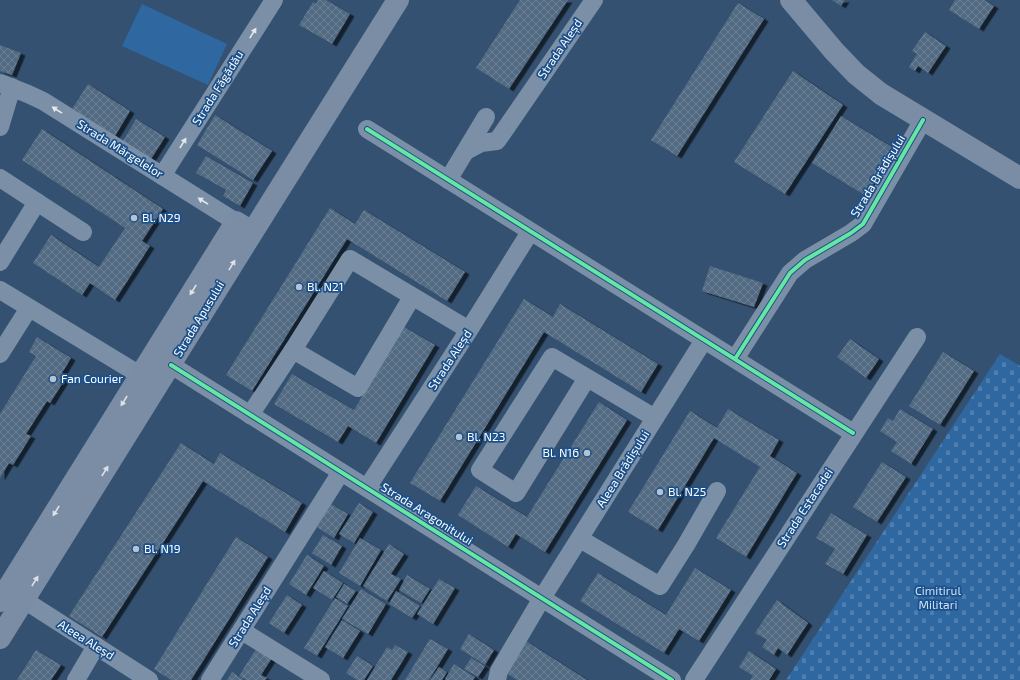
<svg xmlns="http://www.w3.org/2000/svg" width="1020" height="680" font-family="'Exo 2',sans-serif">
  <style>
    .cemetery { fill: url(#cemetery-stones) }
    .pitch { fill: #2f67a1 }
    .building { fill: url(#building-cross-hatch); filter: url(#shadow) }
    .lines { fill: none; stroke-linecap: round; stroke-linejoin: round }
    .minor { stroke: #7b90a6; stroke-width: 18 }
    .major { stroke: #7a8da4; stroke-width: 22 }
    .cycleway-casing { stroke: #1b508a; stroke-width: 6 }
    .cycleway { stroke: #66e7a1; stroke-width: 4 }
    .oneway { fill: #e5e9ed }
    .oneway2 { fill: #dee2e8 }
    .poi-dot { fill: #b8c2cd; stroke: #1b508a; stroke-width: 1.5 }
    .labels { text-anchor: middle; stroke-width: 3.5; stroke-linejoin: round; paint-order: stroke }
    .street-label { font-size: 12px; fill: #fff; stroke: #1b508a }
    .poi-label { font-size: 12px; fill: #fff; stroke: #1b508a; text-anchor: start }
    .park-label { font-size: 12px; fill: #cbe2f9; stroke: #1b508a }
  </style>
  <defs>
    <pattern id="cemetery-stones" width="16" height="16" patternUnits="userSpaceOnUse"><rect width="16" height="16" fill="#2f67a1"/><path d="M2 7V4a2 2 0 0 1 4 0v3zM10 15v-3a2 2 0 0 1 4 0v3z" fill="#4e7eaf"/></pattern>
    <pattern id="building-cross-hatch" width="8" height="8" patternUnits="userSpaceOnUse"><rect width="8" height="8" fill="#526a83"/><path d="M0 0l8 8M0 8l8-8" fill="none" stroke="#6c8096"/></pattern>
    <filter id="shadow"><feDropShadow dx="4.5" dy="2.5" stdDeviation="0" flood-color="#0009"/></filter>
  </defs>
  <rect width="100%" height="100%" fill="#345171"/>
  <path class="cemetery" d="M1000,354L1020,366V680H786Z"/>
  <path class="pitch" d="M142,4L227,44L208,85L122,46Z"/>
  <g class="building">
    <path d="M318,0H326L350,14L332,44L299,25L313,2L316,4Z"/>
    <path d="M520,0H568L509,89L476,68Z"/>
    <path d="M832,0H845L841,6Z"/>
    <path d="M955,0H984L994,6L979,29L949,10Z"/>
    <path d="M738,3L764,19L677,156L651,140Z"/>
    <path d="M925,32L946,46L928,73L918,66L915,71L909,67L917,54L912,51Z"/>
    <path d="M0,45L21,53L12,75L0,71Z"/>
    <path d="M793,71L843,105L785,194L734,162Z"/>
    <path d="M88,84L130,111L115,136L72,109Z"/>
    <path d="M215,115L272,151L253,180L197,145Z"/>
    <path d="M841,116L895,149L866,196L812,163Z"/>
    <path d="M136,119L165,137L151,159L123,141Z"/>
    <path d="M42,129L163,209L142,241L150,246L115,300L90,283L82,295L33,263L51,235L99,267L125,228L22,160Z"/>
    <path d="M206,156L253,183L240,206L223,196L226,190L196,173Z"/>
    <path d="M330,208L355,224L364,210L465,272L447,301L347,239L252,391L226,375Z"/>
    <path d="M710,266L763,283L754,307L702,291Z"/>
    <path d="M524,299L553,317L560,304L658,364L641,392L544,332L440,501L410,483Z"/>
    <path d="M404,327L435,345L376,443L348,426L338,442L274,404L292,374L354,410Z"/>
    <path d="M37,337L71,358L62,373L67,376L50,403L47,401L26,434L31,436L13,465L9,463L0,478V414L36,356L29,352Z"/>
    <path d="M850,339L879,359L866,378L837,357Z"/>
    <path d="M943,352L974,371L940,425L909,406Z"/>
    <path d="M599,402L627,420L545,552L516,534L508,547L458,515L476,486L527,517Z"/>
    <path d="M728,409L779,440L770,456L797,473L746,557L716,538L760,467L714,438L658,530L628,512L690,411L717,428Z"/>
    <path d="M900,409L933,429L911,464L891,451L897,442L880,431L888,418L893,421Z"/>
    <path d="M181,443L214,464L220,453L302,503L285,532L203,481L102,637L69,616Z"/>
    <path d="M882,462L906,477L877,522L853,507Z"/>
    <path d="M359,503L373,512L354,543L339,534Z"/>
    <path d="M331,504L348,514L334,538L317,527Z"/>
    <path d="M831,513L867,535L843,574L825,564L835,549L816,538Z"/>
    <path d="M323,535L342,546L331,565L312,553Z"/>
    <path d="M236,537L268,557L191,680H171L154,669Z"/>
    <path d="M360,538L381,550L360,586L339,573Z"/>
    <path d="M389,544L404,554L391,574L401,579L387,601L363,586Z"/>
    <path d="M307,555L324,566L306,595L289,584Z"/>
    <path d="M695,568L731,590L699,641L679,629L664,653L580,601L598,573L666,615Z"/>
    <path d="M324,571L343,583L332,600L313,588Z"/>
    <path d="M407,575L430,589L421,603L399,590Z"/>
    <path d="M439,579L455,588L433,624L417,614Z"/>
    <path d="M344,584L356,591L347,604L336,597Z"/>
    <path d="M361,589L386,604L368,634L342,619Z"/>
    <path d="M396,591L420,606L412,618L389,604Z"/>
    <path d="M287,595L302,605L284,633L269,623Z"/>
    <path d="M335,598L348,606L317,656L304,648Z"/>
    <path d="M777,600L808,623L787,655L778,648L774,655L762,647L767,640L755,633Z"/>
    <path d="M342,620L360,631L343,658L325,647Z"/>
    <path d="M469,634L494,650L485,665L460,649Z"/>
    <path d="M430,639L448,649L429,680H405Z"/>
    <path d="M526,641L587,680H517L506,673Z"/>
    <path d="M395,645L408,652L391,680H367L387,647L392,650Z"/>
    <path d="M256,649L272,658L261,675L267,678L265,680H246L239,676Z"/>
    <path d="M36,650L61,665L51,680H17Z"/>
    <path d="M749,651L776,669L769,680H750L753,676L739,667Z"/>
    <path d="M357,656L373,666L364,680H357L346,673Z"/>
    <path d="M471,658L485,666L478,677L464,669Z"/>
    <path d="M454,664L475,677L473,680H446L445,679Z"/>
    <path d="M439,667L447,672L442,680H430Z"/>
    <path d="M232,672L244,680H227Z"/>
  </g>
  <g class="lines">
    <g class="minor">
      <path d="M0,83L28,94L43,101L236,222"/>
      <path d="M0,127L12,87"/>
      <path d="M367,129L853,433"/>
      <path d="M466,151L481,143L497,141L594,0"/>
      <path d="M162,176L274,0"/>
      <path d="M0,178L83,232"/>
      <path d="M448,180L486,117"/>
      <path d="M0,262L37,202"/>
      <path d="M0,290L140,375"/>
      <path d="M293,350L358,388L412,297"/>
      <path d="M0,354L29,308"/>
      <path d="M735,359L790,273L805,260L851,233L863,224L923,120"/>
      <path d="M171,365L672,680"/>
      <path d="M587,378L516,493L480,470L552,357L655,418"/>
      <path d="M250,415L293,350L350,259L469,330"/>
      <path d="M367,488L469,330L530,232"/>
      <path d="M580,539L660,586L686,545L717,491"/>
      <path d="M14,592L24,600L149,680"/>
      <path d="M242,631L321,680"/>
      <path d="M76,680L96,646"/>
      <path d="M210,680L341,472"/>
      <path d="M497,680L499,671L542,598L704,340"/>
      <path d="M694,680L917,337"/>
    </g>
    <g class="major">
      <path d="M791,0L834,51L856,74L881,94L1020,178"/>
      <path d="M0,601L236,222L252,232"/>
      <path d="M0,638C133,425 264,212 398,0"/>
    </g>
    <g class="cycleway-casing">
      <g id="cycleway">
        <path d="M367,129L853,433"/>
        <path d="M735,359L790,273L805,260L851,233L863,224L923,120"/>
        <path d="M171,365L672,680"/>
      </g>
    </g>
    <use href="#cycleway" class="cycleway"/>
  </g>
  <defs><path id="oneway-solid" d="M-6-.8H1V-3.2L6.5 0L1 3.2V.8H-6Z"/></defs>
  <g class="oneway">
    <use href="#oneway-solid" transform="translate(253 33) rotate(-58)"/>
    <use href="#oneway-solid" transform="translate(57 110) rotate(-148)"/>
    <use href="#oneway-solid" transform="translate(183 143) rotate(-58)"/>
    <use href="#oneway-solid" transform="translate(203 201) rotate(-148)"/>
  </g>
  <g class="oneway2">
    <use href="#oneway-solid" transform="translate(232 265) rotate(-59)"/>
    <use href="#oneway-solid" transform="translate(193 290) rotate(122)"/>
    <use href="#oneway-solid" transform="translate(124 401) rotate(122)"/>
    <use href="#oneway-solid" transform="translate(105 471) rotate(-58)"/>
    <use href="#oneway-solid" transform="translate(56 511) rotate(122)"/>
    <use href="#oneway-solid" transform="translate(35 581) rotate(-58)"/>
  </g>
  <g class="poi-dot">
    <circle cx="134" cy="218" r="4"/>
    <circle cx="299" cy="287" r="4"/>
    <circle cx="53" cy="379" r="4"/>
    <circle cx="459" cy="437" r="4"/>
    <circle cx="587" cy="453" r="4"/>
    <circle cx="660" cy="492" r="4"/>
    <circle cx="136" cy="549" r="4"/>
  </g>
  <g class="labels">
    <g class="street-label">
      <text transform="translate(560 49) rotate(-56)" y="4">Strada Aleșd</text>
      <text transform="translate(218 88) rotate(-58)" y="4">Strada Făgădău</text>
      <text transform="translate(120 149) rotate(32)" y="4">Strada Mărgelelor</text>
      <text transform="translate(878 176) rotate(-59)" y="4">Strada Brădișului</text>
      <text transform="translate(199 319) rotate(-59)" y="4">Strada Apusului</text>
      <text transform="translate(450 360) rotate(-57)" y="4">Strada Aleșd</text>
      <text transform="translate(623 469) rotate(-58)" y="4">Aleea Brădișului</text>
      <text transform="translate(805 508) rotate(-57)" y="4">Strada Estacadei</text>
      <text transform="translate(427 514) rotate(32)" y="4">Strada Aragonitului</text>
      <text transform="translate(250 617) rotate(-58)" y="4">Strada Aleșd</text>
      <text transform="translate(86 640) rotate(32)" y="4">Aleea Aleșd</text>
    </g>
    <g class="poi-label">
      <text x="142" y="222">Bl. N29</text>
      <text x="307" y="291">Bl. N21</text>
      <text x="61" y="383">Fan Courier</text>
      <text x="467" y="441">Bl. N23</text>
      <text x="579" y="457" text-anchor="end">Bl. N16</text>
      <text x="668" y="496">Bl. N25</text>
      <text x="144" y="553">Bl. N19</text>
    </g>
    <g class="park-label">
      <text x="938" y="595">Cimitirul<tspan x="938" dy="14">Militari</tspan></text>
    </g>
  </g>
</svg>
